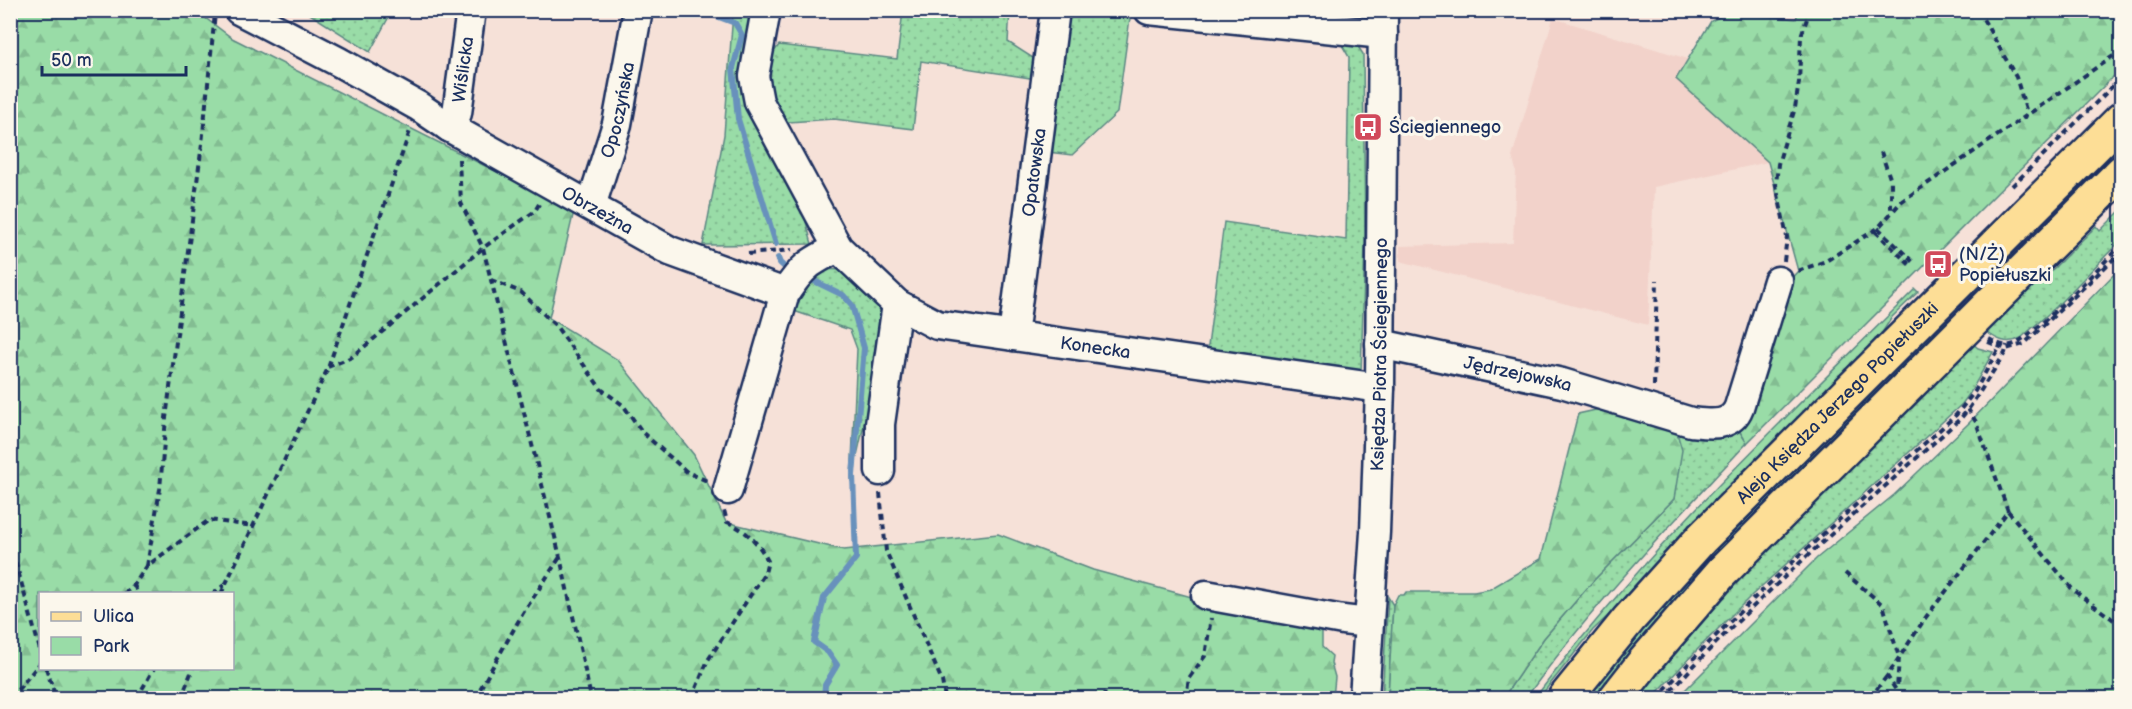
<svg xmlns="http://www.w3.org/2000/svg" width="2132" height="709" font-family="'Balsamiq Sans',sans-serif">
  <style>
    .built { fill: #f2d2ca }
    .green { fill: url(#green-dots); stroke: #5a8682; stroke-width: 1.5 }
    .forest { fill: url(#forest-firs); stroke: #5a8682; stroke-width: 1.5; fill-rule: evenodd }
    .lines { fill: none; stroke-linecap: round; stroke-linejoin: round }
    .stream { stroke: #6791bc; stroke-width: 6 }
    .minor-casing { stroke: #1b2f5e; stroke-width: 33 }
    .major-casing { stroke: #1b2f5e; stroke-width: 38 }
    .path { stroke: #1b2f5e; stroke-width: 4; stroke-dasharray: 6 4.5; stroke-linecap: butt }
    .minor { stroke: #fbf7ec; stroke-width: 28 }
    .major { stroke: #fdde96; stroke-width: 33 }
    .labels { text-anchor: middle; stroke-width: 6; stroke-linejoin: round; paint-order: stroke }
    .street-label { font-size: 18px; fill: #1b2f5e; stroke: #fbf7ec }
    .poi-label { font-size: 18px; fill: #1b2f5e; stroke: #fbf7ec; text-anchor: start }
  </style>
  <defs>
    <pattern id="green-dots" width="8" height="8" patternUnits="userSpaceOnUse" patternTransform="scale(1.5)"><rect width="8" height="8" fill="#99dca7"/><path d="M2 2h.1M6 6h.1" fill="none" stroke="#83bd92" stroke-width="1.8" stroke-linecap="round"/></pattern>
    <pattern id="forest-firs" width="22" height="20" patternUnits="userSpaceOnUse" patternTransform="scale(1.5)"><rect width="22" height="20" fill="#99dca7"/><path d="M5 1l3.5 6h-7zM16 11l3.5 6h-7z" fill="#83bd92"/></pattern>
  </defs>
  <rect width="100%" height="100%" fill="#f6e1d8"/>
  <filter id="ink" filterUnits="userSpaceOnUse"><feTurbulence type="fractalNoise" baseFrequency=".0167" numOctaves="2"/><feDisplacementMap in="SourceGraphic" scale="12" xChannelSelector="R" yChannelSelector="G"/><feConvolveMatrix kernelMatrix="1 2 1 2 8 2 1 2 1" color-interpolation-filters="sRGB"/></filter>
  <g filter="url(#ink)">
    <path class="built" d="M1553,18L1688,59L1677,79L1768,162L1654,187L1648,325L1400,261V246L1513,243L1516,170L1512,157Z"/>
    <g class="green">
      <path d="M1010,10L1008,42L1036,60L1037,79L921,61L913,129L834,119L788,122L774,119L762,68L779,45L897,59L903,11Z"/>
      <path d="M305,11H392L370,52Z"/>
      <path d="M733,12L753,14V91L803,211L812,244L703,245L724,135Z"/>
      <path d="M1067,13L1130,18L1117,113L1072,155L1048,152Z"/>
      <path d="M1339,40L1357,45L1363,54L1365,244L1361,373L1207,354L1224,222L1346,240L1349,57Z"/>
      <path d="M2121,210V240L2056,307L2021,338C2007,346 1996,339 1985,331L2036,281L2053,269L2096,226L2100,231Z"/>
      <path d="M818,269L847,270L890,310L851,482L857,349L850,330L788,309Z"/>
      <path d="M1915,289L1918,292L1892,317L1869,353L1648,578L1593,630L1539,698H1535C1646,548 1784,420 1915,289Z"/>
      <path d="M1941,314L1952,324L1608,688L1600,698H1580L1646,617Z"/>
      <path d="M1972,343L1978,348L1993,352L1970,393L1962,404L1752,595L1697,650L1652,698H1635L1726,594L1846,469L1909,406L1912,408Z"/>
      <path d="M1675,426L1737,427L1747,443C1671,525 1591,606 1526,698H1503L1544,638L1594,580L1674,499Z"/>
      <path d="M1388,597L1393,605L1388,698H1382Z"/>
    </g>
    <g class="forest">
      <path d="M1799,10L2121,11V69L1747,443L1737,427L1781,289L1798,271L1768,162L1676,79L1711,21L1729,12L1796,19Z"/>
      <path d="M10,11H196L232,38L574,211L549,318L618,360L694,455L726,522L844,550L998,534L1093,570L1188,596L1322,622V647L1332,656L1331,663L1335,677L1333,698H11ZM40,594H232V668H40Z"/>
      <path d="M2121,267V698H1677L1817,558L1894,495L1969,423Z"/>
      <path d="M1609,407L1675,426L1682,450L1674,499L1594,580L1544,638L1503,698H1388L1393,605L1398,595H1404L1406,592H1474L1490,589L1541,559L1578,414Z"/>
    </g>
    <g class="lines">
      <g class="stream">
        <path d="M700,10L735,23L742,35L733,68L738,119L776,244"/>
        <path d="M778,258L780,263L789,271"/>
        <path d="M806,277L843,295L852,305L864,348L853,475L856,558L824,598L814,642L828,652L837,665L825,685L824,698"/>
      </g>
      <g class="minor-casing">
        <g id="minor">
          <path id="s1" d="M239,10L339,62L418,106L449,127L670,251L785,293L728,490"/>
          <path id="s2" d="M766,10L754,76L759,102L838,248L897,304L937,325L1380,388"/>
          <path d="M1149,10L1383,34"/>
          <path id="s3" d="M449,127L457,113L471,10"/>
          <path id="s4" d="M591,206L617,124L638,10"/>
          <path d="M785,293C803,266 809,262 838,248"/>
          <path id="s5" d="M1013,336L1055,10"/>
          <path id="s6" d="M1380,344L1562,383L1691,422C1709,424 1731,428 1739,407L1778,281"/>
          <path d="M880,471V424L897,304"/>
          <path d="M1206,595L1343,620L1369,623"/>
          <path id="s7" d="M1364,698L1375,532L1380,388L1383,10"/>
        </g>
      </g>
      <g class="major-casing">
        <g id="major">
          <path id="s8" d="M1565,698L1629,619L1702,538L2122,119"/>
          <path d="M1616,698L1645,661L1722,572L2122,172"/>
        </g>
      </g>
      <g class="path">
        <path d="M1978,10L2016,77L2027,113"/>
        <path d="M1881,152L1891,181V213"/>
        <path d="M459,159L461,203L483,248L560,557L591,698"/>
        <path d="M2012,186L2122,77"/>
        <path d="M1878,228L1915,264"/>
        <path d="M1875,231L1912,267"/>
        <path d="M748,254L792,250"/>
        <path d="M1784,261L1787,237L1776,185L1778,164L1795,108L1799,82L1801,36L1810,10"/>
        <path d="M1798,271L1826,261L1878,228L1902,201L2122,50"/>
        <path d="M491,280L521,292L556,326L601,389L623,405L643,433L687,472L707,481"/>
        <path d="M1989,339C1996,343 2004,347 2011,345C2029,342 2104,262 2122,244"/>
        <path d="M1988,342L2006,349L2024,344L2122,251"/>
        <path d="M328,367L352,357L483,248L535,211L539,204"/>
        <path d="M1654,386L1657,280"/>
        <path d="M880,493L886,551L942,681L945,698"/>
        <path d="M2008,511L2073,590L2122,626"/>
        <path d="M10,542L40,650"/>
        <path d="M147,566L160,489L166,418L202,144L215,13"/>
        <path d="M1845,573L1883,605L1899,657L1897,689"/>
        <path d="M134,585L138,594"/>
        <path d="M124,594L134,585L147,566L209,520L253,526"/>
        <path d="M213,594L224,585"/>
        <path d="M221,594L328,368L411,128"/>
        <path d="M46,668L56,698"/>
        <path d="M11,698L40,663"/>
        <path d="M137,698L154,668"/>
        <path d="M181,698L193,668"/>
        <path d="M475,698L523,613L560,557"/>
        <path d="M692,698L708,660L765,573L768,561C758,542 746,530 727,522L724,510"/>
        <path d="M1104,698L1105,688"/>
        <path d="M1186,698L1189,678L1205,656L1211,618"/>
        <path d="M1657,698C1748,596 1854,508 1956,415L1975,391L1999,348"/>
        <path d="M1664,698C1755,597 1860,510 1961,418L1970,407L2005,353L2007,345"/>
        <path d="M1870,698L1887,676"/>
        <path d="M1901,698L1887,676L1926,617L2008,511L1976,422L1968,409"/>
      </g>
      <use href="#minor" class="minor"/>
      <use href="#major" class="major"/>
    </g>
  </g>
  <defs>
    <g id="bus-square" transform="scale(1.5)"><rect x="-9" y="-9" width="18" height="18" rx="4" fill="#d1495b" stroke="#fbf7ec"/><path d="M-5-6H5V4H4V6H2V4H-2V6H-4V4H-5ZM-3.5-4V0h7V-4ZM-3.5 1.2v1.5H-2V1.2ZM2 1.2v1.5H3.5V1.2Z" fill="#fff"/></g>
  </defs>
  <g fill-rule="evenodd">
    <use href="#bus-square" x="1368" y="127"/>
    <use href="#bus-square" x="1938" y="264"/>
  </g>
  <g class="labels">
    <g class="street-label">
      <text dy="6" stroke="none"><textPath href="#s3" startOffset="60">Wiślicka</textPath></text>
      <text dy="6" stroke="none"><textPath href="#s4" startOffset="100">Opoczyńska</textPath></text>
      <text dy="6" stroke="none"><textPath href="#s5" startOffset="165">Opatowska</textPath></text>
      <text dy="6" stroke="none"><textPath href="#s1" startOffset="411">Obrzeżna</textPath></text>
      <text dy="6" stroke="none"><textPath href="#s2" startOffset="546">Konecka</textPath></text>
      <text dy="6" stroke="none"><textPath href="#s7" startOffset="344">Księdza Piotra Ściegiennego</textPath></text>
      <text dy="6" stroke="none"><textPath href="#s6" startOffset="141">Jędrzejowska</textPath></text>
      <text dy="6" stroke="none"><textPath href="#s8" startOffset="402">Aleja Księdza Jerzego Popiełuszki</textPath></text>
    </g>
    <g class="poi-label">
      <text x="1389" y="133">Ściegiennego</text>
      <text x="1959" y="260">(N/Ż)<tspan x="1959" dy="21">Popiełuszki</tspan></text>
    </g>
  </g>
  <rect width="2132" height="709" fill="none" stroke="#fbf7ec" stroke-width="36"/>
  <rect x="18" y="18" width="2096" height="673" fill="none" stroke="#1b2f5e" stroke-width="2" filter="url(#ink)"/>
  <rect x="39" y="592" width="195" height="78" fill="#fbf7ec" stroke="#a1a7b3" stroke-width="1.5"/>
  <rect x="51" y="612" width="30" height="9" fill="#fdde96" stroke="#a1a7b3" stroke-width="1.5"/>
  <text x="93" y="622" font-size="18" fill="#1b2f5e">Ulica</text>
  <rect x="51" y="637" width="30" height="18" fill="#99dca7" stroke="#a1a7b3" stroke-width="1.5"/>
  <text x="93" y="652" font-size="18" fill="#1b2f5e">Park</text>
  <path d="M42 66v9h144v-9" fill="none" stroke="#1b2f5e" stroke-width="3"/>
  <text x="51" y="66" font-size="18" fill="#1b2f5e" stroke="#fbf7ec" stroke-width="4.5" paint-order="stroke">50 m</text>
</svg>
